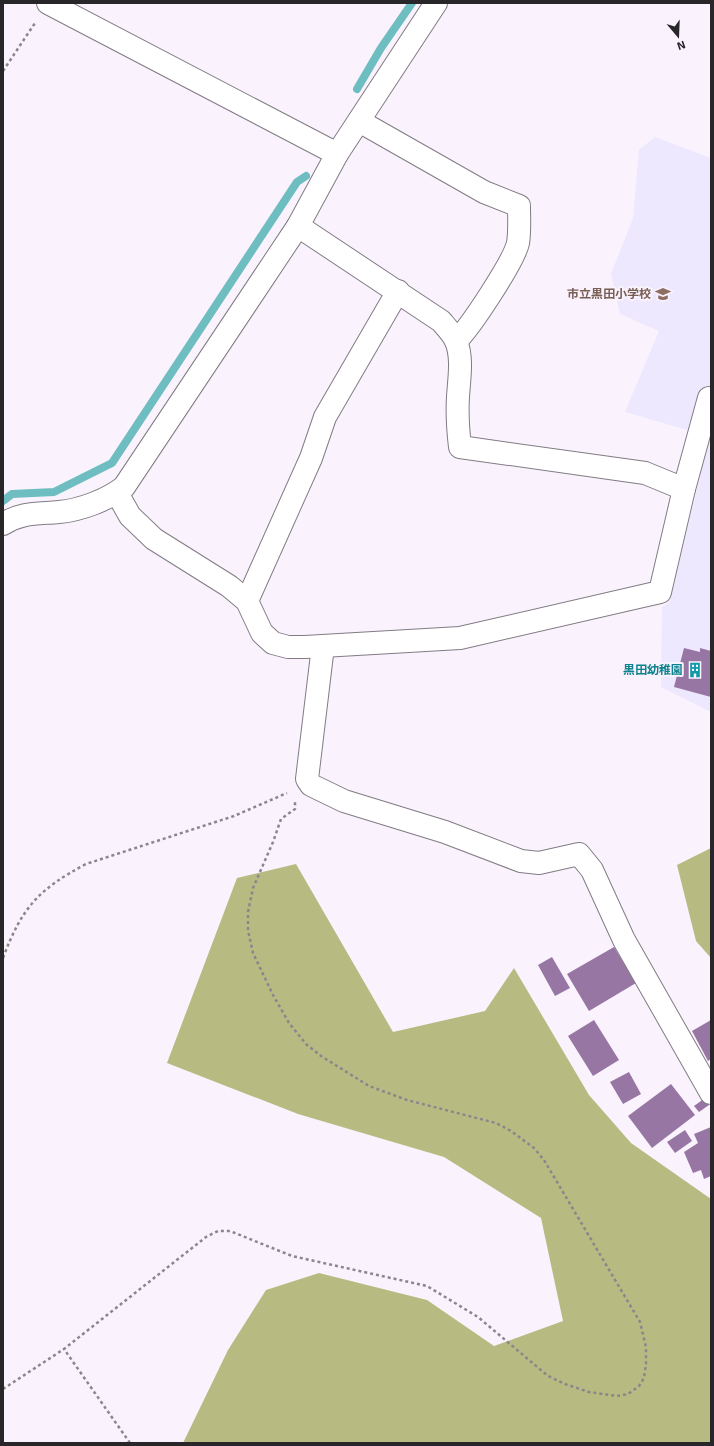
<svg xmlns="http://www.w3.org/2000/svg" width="714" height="1446" font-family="'Exo 2','Noto Sans JP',sans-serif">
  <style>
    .education { fill: #ede8fe }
    .forest { fill: #b7bb81 }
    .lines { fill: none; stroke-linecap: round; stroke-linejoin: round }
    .stream { stroke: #6ebdc0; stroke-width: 8 }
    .building { fill: #9776a4 }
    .minor-casing { stroke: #827b84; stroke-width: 24 }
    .path { stroke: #8b868c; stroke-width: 2.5; stroke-dasharray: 3 3; stroke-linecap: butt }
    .minor { stroke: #fff; stroke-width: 22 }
    .labels { text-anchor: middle; stroke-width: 4; stroke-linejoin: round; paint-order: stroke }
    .education-label { font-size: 12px; font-weight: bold; fill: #785e54; stroke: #faf2fc; text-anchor: end }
    .culture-label { font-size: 12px; font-weight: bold; fill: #0d838f; stroke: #faf2fc; text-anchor: end }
  </style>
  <rect width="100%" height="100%" fill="#faf2fc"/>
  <g class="education">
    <path d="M655,137L711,158V394L701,391L687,430L625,412L659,331L620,314L611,274L633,218L639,150Z"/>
    <path d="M711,433V712L661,687L662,607L669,603Z"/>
  </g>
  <g class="forest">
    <path d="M711,848V958L696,941L677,865Z"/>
    <path d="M296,864L393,1032L485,1011L514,968L589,1095L631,1143L711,1199V1443H183L228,1350L266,1290L319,1273L427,1300L494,1346L563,1321L541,1218L444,1157L298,1114L167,1063L237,878Z"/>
  </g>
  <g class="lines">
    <g class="stream">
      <path d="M357,89L381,48L412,3"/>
      <path d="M3,501L12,494L54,492L112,463L297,182L306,176"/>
    </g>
  </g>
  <g class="building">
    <path d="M684,648L700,652V648L711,651V697L674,687Z"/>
    <path d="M614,947L636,983L589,1011L567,974Z"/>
    <path d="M552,957L570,988L555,996L538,965Z"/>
    <path d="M594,1020L619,1060L593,1076L568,1036Z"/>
    <path d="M711,1020V1059L708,1061L692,1031Z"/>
    <path d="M629,1072L641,1094L623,1104L610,1082Z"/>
    <path d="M671,1084L695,1115L652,1148L628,1116Z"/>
    <path d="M705,1098L709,1105L699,1112L694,1106Z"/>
    <path d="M711,1127V1176L704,1179L701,1170L693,1173L684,1152L698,1143L694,1134Z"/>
    <path d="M685,1130L692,1141L675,1153L667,1142Z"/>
  </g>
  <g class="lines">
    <g class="minor-casing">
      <g id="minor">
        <path d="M48,3L337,154"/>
        <path d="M359,121L484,192L519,206C519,218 520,231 518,243C514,261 470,328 456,341"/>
        <path d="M298,226L441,321C446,327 453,334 456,341C463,358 459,379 458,397C457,413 458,430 460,447L645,473L684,489"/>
        <path d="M117,493L130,516L154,539L229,586L247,601L262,633L273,643L288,647H305L460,638L660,592L684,489L709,398"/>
        <path d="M3,524C22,512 37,514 59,512C81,510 107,500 124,487L298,226L337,154L436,3"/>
        <path d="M247,601L311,458L325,417L398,291"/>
        <path d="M323,646L307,779L311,785L344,801L445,832L521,861L539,863L579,854L592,870L624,940L711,1093"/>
      </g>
    </g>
    <g class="path">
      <path d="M3,71L35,23"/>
      <path d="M3,958C22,907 39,889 86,864L234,816L287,793"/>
      <path d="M3,1389L64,1349"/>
      <path d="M130,1443L64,1349L206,1237L218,1231H230L292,1256L427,1286L478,1317L548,1376L565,1384L589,1392L617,1396L628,1394L639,1386L644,1378L646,1364V1347L640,1322L544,1160L534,1148L511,1131L496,1123L407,1100L369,1086L321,1056L306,1044L289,1023L273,995L253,953L248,930V912L253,888L273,842L281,819L295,809V802"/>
    </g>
    <use href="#minor" class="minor"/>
  </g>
  <defs>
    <g id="school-bare" transform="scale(1.2)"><path d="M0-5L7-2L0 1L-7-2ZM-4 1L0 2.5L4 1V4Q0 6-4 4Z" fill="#8d6e63" stroke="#faf2fc" stroke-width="2.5" paint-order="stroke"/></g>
    <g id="building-bare" transform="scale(1.2)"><path d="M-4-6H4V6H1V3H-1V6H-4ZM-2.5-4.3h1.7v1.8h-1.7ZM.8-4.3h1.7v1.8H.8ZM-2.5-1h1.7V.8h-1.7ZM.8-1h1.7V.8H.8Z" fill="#0f9aa8" stroke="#faf2fc" stroke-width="2.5" paint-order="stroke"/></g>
  </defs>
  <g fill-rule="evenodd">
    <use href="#school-bare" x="663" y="294"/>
    <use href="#building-bare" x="695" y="670"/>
  </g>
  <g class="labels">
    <g class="education-label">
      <text x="651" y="298">市立黒田小学校</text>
    </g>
    <g class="culture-label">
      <text x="683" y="674">黒田幼稚園</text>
    </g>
  </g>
  <rect width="714" height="1446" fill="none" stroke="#282629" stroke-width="8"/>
  <g transform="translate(678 36) rotate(161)" stroke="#faf2fc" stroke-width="3" paint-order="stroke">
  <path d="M0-3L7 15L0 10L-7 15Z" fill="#282629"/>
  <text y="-6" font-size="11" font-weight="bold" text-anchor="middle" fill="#282629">N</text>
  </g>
</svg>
